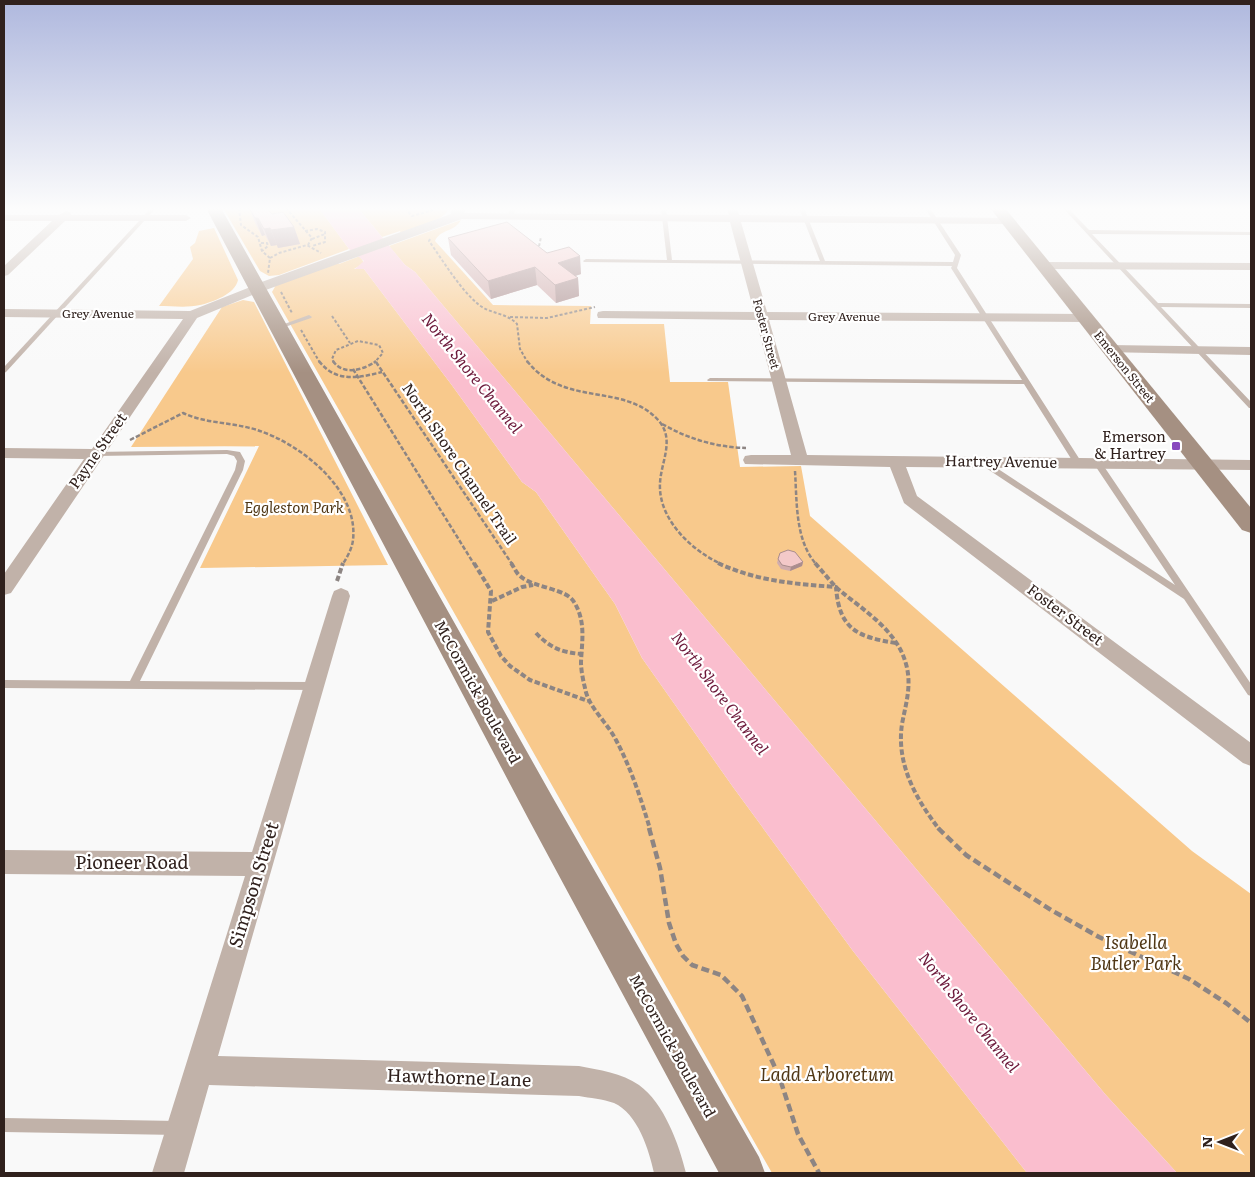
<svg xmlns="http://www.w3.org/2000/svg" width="1255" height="1177" font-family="Literata,serif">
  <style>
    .green { fill: #f8c98c }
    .water { fill: #fabece }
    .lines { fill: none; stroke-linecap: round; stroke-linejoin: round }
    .path-far3 { stroke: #8d8583; stroke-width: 2; stroke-dasharray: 3 2; stroke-linecap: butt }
    .path-far2 { stroke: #8d8583; stroke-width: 2.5; stroke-dasharray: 4.5 2; stroke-linecap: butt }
    .path-far1 { stroke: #8d8583; stroke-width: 4; stroke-dasharray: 5.5 2.5; stroke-linecap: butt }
    .path { stroke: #8d8583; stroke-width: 4.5; stroke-dasharray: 8 4; stroke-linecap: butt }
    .service { fill: #c1b2a9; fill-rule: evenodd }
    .minor { fill: #c1b2a9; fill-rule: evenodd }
    .tertiary { fill: #c1b2a9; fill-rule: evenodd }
    .secondary { fill: #a59082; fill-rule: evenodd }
    .wall { fill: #d1adad }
    .shaded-wall { fill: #aa8d8d }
    .building { fill: #f3c9c9; stroke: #aa8d8d }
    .poi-dot { fill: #8949be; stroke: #fff; stroke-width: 2 }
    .labels { text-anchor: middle; stroke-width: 4.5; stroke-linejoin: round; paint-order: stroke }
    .far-street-label { font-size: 12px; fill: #30211d; stroke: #fff }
    .poi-label { font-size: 15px; fill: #30211d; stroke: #fff; text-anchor: end }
    .street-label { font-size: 15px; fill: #30211d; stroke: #fff }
    .park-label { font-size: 15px; font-style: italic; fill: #503715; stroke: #fff }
    .water-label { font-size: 16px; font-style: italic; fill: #6c183a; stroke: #fff }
    .near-street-label { font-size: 18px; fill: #30211d; stroke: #fff }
    .near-park-label { font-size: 18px; font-style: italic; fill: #503715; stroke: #fff }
  </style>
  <rect width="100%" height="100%" fill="#f9f9f9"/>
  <g class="green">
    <path d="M223,208H319L349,249L279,275L269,276L260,271Z"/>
    <path d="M358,208H449C445,221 414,228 401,233L400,231L382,237Z"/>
    <path d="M461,220C455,232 440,229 435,241L493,305L591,306L590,324H664L670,382H728L740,467L801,466L810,516L1192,851L1251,894V1173H1177L1105,1094L415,272L405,265L389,246Z"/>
    <path d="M214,228L238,280C235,294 213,302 200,305C187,308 172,306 159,306L193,259L190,247L195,243L199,231Z"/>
    <path d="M360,256L364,263L354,269H364L451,384L522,482L536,492L615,604L642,658L733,787L853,951L1027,1173H772L272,292L276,285L337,262L339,264Z"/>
    <path d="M243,300L254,302L388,565L200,568L259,446L131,447L222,307Z"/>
  </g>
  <path class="water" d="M319,208H358L405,265L415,272L1105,1094L1177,1173H1027L853,951L733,787L642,658L615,604L536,492L522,482L451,384L364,269H355L364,261L349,249Z"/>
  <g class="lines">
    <g class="path-far3">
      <path d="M239,208L241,225L258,237L262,251L270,258L268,273"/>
      <path d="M286,208L312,238L308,245"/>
      <path d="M405,208L412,216L433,210"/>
      <path d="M305,231L317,229L325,232V242L312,246"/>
      <path d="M312,239L325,234"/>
      <path d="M430,239L429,241C444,262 459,288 479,305C491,314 507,313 517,324L520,349L528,363"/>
      <path d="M261,243H267L268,246L262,251"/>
      <path d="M538,251L541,237"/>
      <path d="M270,258L279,253L307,245L321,253"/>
      <path d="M281,292L292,313"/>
      <path d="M332,316L350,343"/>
      <path d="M510,317L547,318L595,307"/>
      <path d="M301,330L320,363"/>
      <path d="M334,363L332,359L336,350L358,341L379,345L383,353L374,363"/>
    </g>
    <g class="path-far2">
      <path d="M319,361C336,383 358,378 382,372"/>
      <path d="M333,361C343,376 364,370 376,361"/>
      <path d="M527,361C564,408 625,382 659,421C675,440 661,462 660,483C658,519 691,550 721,564"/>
      <path d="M376,362L512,564"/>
      <path d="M353,369L474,564"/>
      <path d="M662,424C689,439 715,447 746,448"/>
      <path d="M130,440L183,413C207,424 232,422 257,430C299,443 359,489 353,540C352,549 347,557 343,564"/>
      <path d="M795,471C797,502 795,540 816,564"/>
    </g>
    <g class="path-far1">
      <path d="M474,563L491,591L488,632L501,656L510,666L530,680L588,701"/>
      <path d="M511,563C514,567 516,573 520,576C533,588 566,588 574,602C586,621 582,641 581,662C581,670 583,680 585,688C588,707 607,722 616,740C631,768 641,799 650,829"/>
      <path d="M718,563C756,581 795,584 836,587C839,629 857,637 896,643"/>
      <path d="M815,563C823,572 830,581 838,589C863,610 897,630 906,664C912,685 906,703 902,724C896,764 916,799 939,829"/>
      <path d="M337,581L343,563"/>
      <path d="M492,601L522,587L533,585"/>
      <path d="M536,633C550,648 563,653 583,654"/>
    </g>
    <g class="path">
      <path d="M649,828L660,868L669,923L676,944L683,956L692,965L721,975L742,996L779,1076L798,1134L819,1173"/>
      <path d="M938,828L966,855L1051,910L1099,937L1189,979L1226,1003L1251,1023"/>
    </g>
    <g class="service">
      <path d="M151,208H156L6,372L4,373V367Z"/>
      <path d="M510,208H515L514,216L511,218L508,216Z"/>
      <path d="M661,208H666L672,260L820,261L799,208H804L825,261L953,262L955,255L925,208H930L961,255L957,268L1082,463L1081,465H1075L1024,384L708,381L707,380L710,378L1022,380L951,268L952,266L584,262L583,261L586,259L667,260Z"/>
      <path d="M1063,208H1068L1089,230L1251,232V235L1092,234L1158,303L1251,304V308L1161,307L1251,402V408H1249Z"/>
      <path d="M309,315L312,317L311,318L279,329L276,327Z"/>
      <path d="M227,450L240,452L245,461L243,470L140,681L314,682L317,683L319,686L317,689L314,690L4,688V680L130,681L235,470L237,461L234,456L227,454L96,456L92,454L93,452Z"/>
      <path d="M983,459L1175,585L1094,464L1095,462H1101L1251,684V696L1248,695L1184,599L980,464L979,462Z"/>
      <path d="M4,1118L178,1121L183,1123L185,1128L183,1133L178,1135L4,1132Z"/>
    </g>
    <g class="minor">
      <path d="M727,208H737L739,215L1007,218L1012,221L1007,224L741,222L767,312L1084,314L1090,318L1084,322L769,320L807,455L1251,460V470L906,467L917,496L1251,743V766L1243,763L904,503L890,467L745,464L743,460L745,456L751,455H791L756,320L598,318L597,315L598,312L603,311L754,312L730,222L457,219L452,216L457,213L729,215Z"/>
      <path d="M66,211L70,212L71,215H186L191,218L186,221H65L8,275L4,276V266L52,221H4V215H59Z"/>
      <path d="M1044,262L1251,263V270L1040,269L1038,266L1040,263Z"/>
      <path d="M258,284L262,285L264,288L262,291L197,318L11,593L4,595V574L84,459L4,458V448L92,449L183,319L4,317V309L190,311Z"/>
      <path d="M1109,345L1251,347V355L1104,352L1102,349Z"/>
      <path d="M341,588L348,591L350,596L218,1056L579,1066C599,1070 622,1073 639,1085C664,1103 679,1144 686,1173H654C649,1150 638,1114 614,1103C603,1099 590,1098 579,1096L209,1085L184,1173H152L245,876L4,874V850L252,852L332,596L334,591Z"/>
    </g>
    <path class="tertiary" d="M452,208H466L462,219L263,291H253L250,288L253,285L451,214Z"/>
    <g class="secondary">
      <path d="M206,208H221L553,798L759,1157L765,1173H719L529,820Z"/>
      <path d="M990,208H1005L1251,508V533L1242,530Z"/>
    </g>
  </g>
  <g class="wall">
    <path d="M249,208L272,214L294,227L300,244L278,248L277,245L271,246L265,235L262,236L256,225Z"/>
    <path d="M448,238L547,253L581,274L575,276L578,278L579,296L556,303L537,285L491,299L451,255Z"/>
    <path d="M778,559L803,562L802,566L790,571L781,569L777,563Z"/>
  </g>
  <g class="shaded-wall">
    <path d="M255,218H258L265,235L262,236Z"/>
    <path d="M294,227L300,244L278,248L271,230Z"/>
    <path d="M270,228L277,245L271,246L264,229Z"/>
    <path d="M580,256L581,274L560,281L558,263Z"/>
    <path d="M535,267L537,285L491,299L488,281Z"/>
    <path d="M578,278L579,296L556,303L555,285Z"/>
    <path d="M803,562L802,566L790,571L791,567Z"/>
  </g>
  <g class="building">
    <path d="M249,208H267L272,214L283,212L294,227L271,230L270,228L264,229L258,218H255Z"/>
    <path d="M507,222L547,253L569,247L580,256L558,263L578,278L555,285L535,267L488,281L448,238Z"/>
    <path d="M788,550L795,552L803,562L791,567L782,565L778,559L780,553Z"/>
  </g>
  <linearGradient id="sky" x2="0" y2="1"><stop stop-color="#afb8de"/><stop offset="0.56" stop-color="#fcfcfc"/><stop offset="1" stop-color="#fcfcfc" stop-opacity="0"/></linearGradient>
  <rect width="1255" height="373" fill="url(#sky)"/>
  <rect class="poi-dot" x="1171" y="441" width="10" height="10" rx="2.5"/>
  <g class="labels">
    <g class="far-street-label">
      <text x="98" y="318">Grey Avenue</text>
      <text x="844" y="321">Grey Avenue</text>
      <text transform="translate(766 334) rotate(75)" y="4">Foster Street</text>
      <text transform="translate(1124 367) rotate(51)" y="4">Emerson Street</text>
    </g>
    <g class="poi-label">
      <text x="1166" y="442">Emerson<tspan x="1166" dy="17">&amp; Hartrey</tspan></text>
    </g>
    <g class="street-label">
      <text transform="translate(98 451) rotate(-55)" y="5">Payne Street</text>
      <text transform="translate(1001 462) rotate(1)" y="5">Hartrey Avenue</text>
      <text transform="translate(459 464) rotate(56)" y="5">North Shore Channel Trail</text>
      <text transform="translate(1065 615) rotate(37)" y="5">Foster Street</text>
      <text transform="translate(477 692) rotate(61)" y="5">McCormick Boulevard</text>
      <text transform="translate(672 1046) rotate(61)" y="5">McCormick Boulevard</text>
    </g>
    <g class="park-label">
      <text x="294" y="513">Eggleston Park</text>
    </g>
    <g class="water-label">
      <text transform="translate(472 373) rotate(51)" y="6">North Shore Channel</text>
      <text transform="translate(720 693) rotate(53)" y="6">North Shore Channel</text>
      <text transform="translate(969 1012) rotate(51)" y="6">North Shore Channel</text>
    </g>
    <g class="near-street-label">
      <text x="132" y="869">Pioneer Road</text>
      <text transform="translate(254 885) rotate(-73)" y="6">Simpson Street</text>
      <text transform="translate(459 1078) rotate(2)" y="6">Hawthorne Lane</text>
    </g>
    <g class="near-park-label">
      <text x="1136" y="949">Isabella<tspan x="1136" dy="21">Butler Park</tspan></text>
      <text x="827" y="1081">Ladd Arboretum</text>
    </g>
  </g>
  <rect width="1255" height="1177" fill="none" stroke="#30211d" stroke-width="10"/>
  <g transform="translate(1220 1142) rotate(270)" stroke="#ffffff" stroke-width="4" paint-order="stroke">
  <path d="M0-4L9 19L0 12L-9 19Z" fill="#30211d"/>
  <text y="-8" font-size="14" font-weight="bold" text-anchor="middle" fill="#30211d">N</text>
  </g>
</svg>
